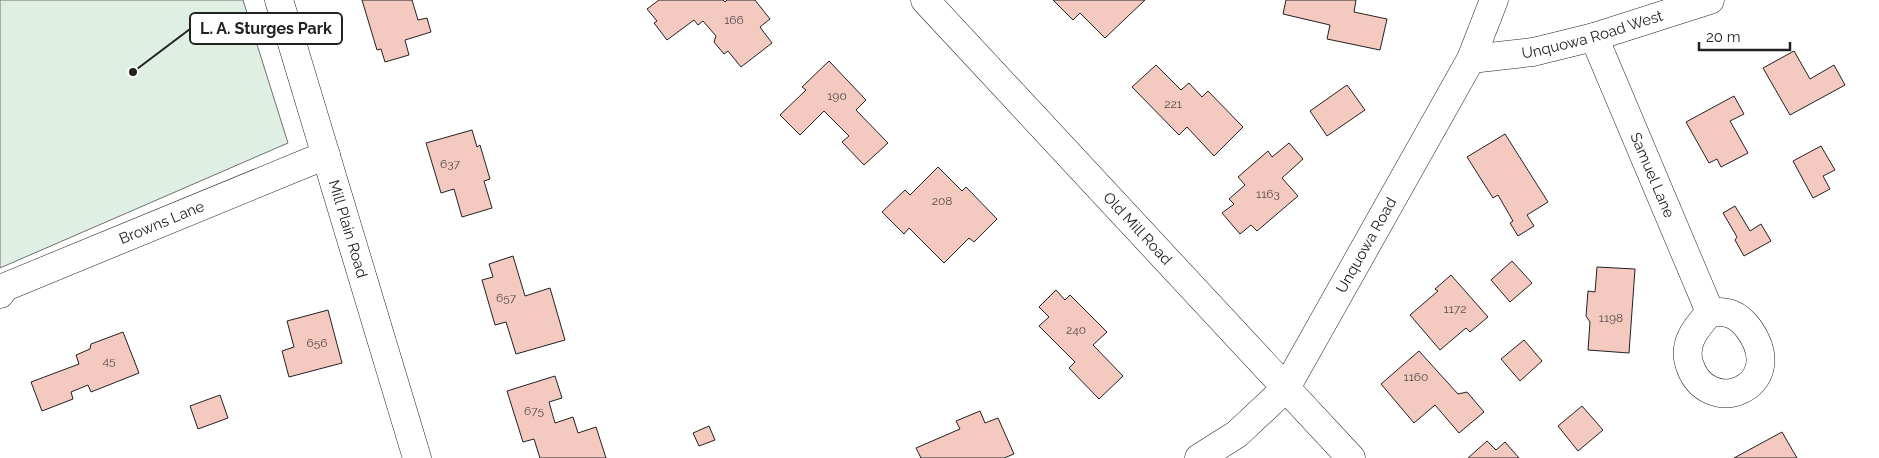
<svg xmlns="http://www.w3.org/2000/svg" width="1879" height="458" font-family="Raleway,sans-serif">
  <style>
    .green { fill: #e0efe3; stroke: #6f6f6f }
    .building { fill: #f3c9c0; stroke: #222 }
    .lines { fill: none; stroke-linecap: round; stroke-linejoin: round }
    .minor-casing { stroke: #222; stroke-width: 29 }
    .tertiary-casing { stroke: #222; stroke-width: 29 }
    .secondary-casing { stroke: #222; stroke-width: 29 }
    .minor { stroke: #fff; stroke-width: 28 }
    .tertiary { stroke: #fff; stroke-width: 28 }
    .secondary { stroke: #fff; stroke-width: 28 }
    .labels { text-anchor: middle; stroke-width: 4; stroke-linejoin: round; paint-order: stroke }
    .number-label { font-size: 12px; fill: #564c4a }
    .street-label { font-size: 15px; fill: #222; stroke: #fff }
    .leader { fill: none; stroke: #222; stroke-width: 2 }
    .callout-dot { fill: #222; stroke: #fff; stroke-width: 2 }
    .callout { fill: #fff; stroke: #222; stroke-width: 2 }
    .callout-label { font-size: 16px; text-anchor: middle; font-weight: bold; fill: #222 }
  </style>
  <rect width="100%" height="100%" fill="#fff"/>
  <path class="green" d="M0,0H243L288,143L0,268Z"/>
  <g class="building">
    <path d="M362,0H412L418,20L427,18L431,32L405,40L409,55L385,62L381,49L377,50Z"/>
    <path d="M659,0H723L725,2L727,0H755L770,19L760,27L772,43L741,67L728,51L724,54L714,42L716,36L703,21L698,25L694,20L667,40L654,23L657,21L647,9Z"/>
    <path d="M1053,0H1145L1105,38L1080,13L1073,20Z"/>
    <path d="M1286,0H1356L1354,12L1387,19L1380,50L1327,39L1330,25L1283,14Z"/>
    <path d="M1794,51L1810,79L1834,65L1845,85L1790,115L1763,68Z"/>
    <path d="M829,61L866,100L856,110L888,143L864,165L842,142L849,136L824,111L800,135L780,115L806,90L802,87Z"/>
    <path d="M1156,65L1181,90L1189,83L1202,97L1208,91L1243,127L1214,156L1187,127L1179,135L1132,87Z"/>
    <path d="M1347,85L1365,110L1327,136L1310,111Z"/>
    <path d="M1734,96L1744,114L1730,121L1748,153L1721,167L1717,159L1709,163L1686,122Z"/>
    <path d="M472,130L477,147L480,145L490,179L484,181L492,208L462,217L454,189L441,193L426,143Z"/>
    <path d="M1505,134L1548,202L1527,215L1534,226L1518,236L1510,223L1513,221L1498,195L1493,198L1467,157Z"/>
    <path d="M1289,143L1303,159L1282,178L1298,196L1257,231L1251,225L1240,234L1222,213L1234,204L1229,199L1245,185L1238,177L1268,151L1272,157Z"/>
    <path d="M1821,146L1835,170L1823,176L1830,189L1813,198L1793,161Z"/>
    <path d="M938,167L962,191L966,187L997,219L974,242L969,238L944,263L909,228L904,234L882,212L905,190L910,195Z"/>
    <path d="M1735,206L1750,231L1761,224L1771,241L1744,256L1735,240L1737,237L1723,213Z"/>
    <path d="M513,256L525,296L550,288L565,340L516,354L506,322L495,325L482,280L493,277L489,264Z"/>
    <path d="M1512,261L1532,283L1510,302L1491,280Z"/>
    <path d="M1597,267L1635,269L1629,353L1588,350L1590,322L1586,316L1588,291L1595,292Z"/>
    <path d="M1451,275L1488,317L1470,332L1466,328L1440,350L1410,315L1438,291L1435,289Z"/>
    <path d="M1056,290L1065,300L1070,295L1107,332L1093,345L1123,376L1099,399L1069,368L1075,362L1039,326L1049,317L1039,307Z"/>
    <path d="M328,310L342,363L289,377L282,351L294,347L287,321Z"/>
    <path d="M123,332L139,373L91,392L88,385L71,392L73,399L42,411L31,382L79,364L76,355L90,349L91,344Z"/>
    <path d="M1524,340L1542,361L1520,381L1501,359Z"/>
    <path d="M1419,351L1458,394L1467,392L1484,412L1459,433L1435,405L1414,423L1381,384Z"/>
    <path d="M555,376L562,398L549,402L555,423L573,417L578,433L596,427L606,458H540L534,439L523,442L507,391Z"/>
    <path d="M220,395L228,418L198,429L190,406Z"/>
    <path d="M1582,406L1603,430L1578,451L1558,426Z"/>
    <path d="M980,411L985,423L998,418L1014,454L1004,458H921L916,448L960,429L956,421Z"/>
    <path d="M709,426L715,440L699,446L693,433Z"/>
    <path d="M1782,432L1797,458H1734Z"/>
    <path d="M1487,441L1496,450L1505,442L1519,458H1468Z"/>
  </g>
  <g class="lines">
    <g class="minor-casing">
      <g id="minor">
        <path id="s1" d="M925,0L1351,458"/>
        <path id="s2" d="M1594,37L1710,312C1697,327 1683,342 1689,363C1706,421 1791,388 1749,329C1738,314 1728,311 1710,312"/>
        <path id="s3" d="M1471,59L1533,52L1594,37L1710,0"/>
        <path id="s4" d="M0,294L5,287L326,155"/>
      </g>
    </g>
    <g class="tertiary-casing">
      <g id="tertiary">
        <path id="s5" d="M1199,458L1237,434L1286,388L1471,59L1494,0"/>
      </g>
    </g>
    <g class="secondary-casing">
      <g id="secondary">
        <path id="s6" d="M279,0L417,458"/>
      </g>
    </g>
    <use href="#minor" class="minor"/>
    <use href="#tertiary" class="tertiary"/>
    <use href="#secondary" class="secondary"/>
  </g>
  <g class="labels">
    <g class="number-label">
      <text x="734" y="24">166</text>
      <text x="837" y="100">190</text>
      <text x="1173" y="108">221</text>
      <text x="450" y="168">637</text>
      <text x="1268" y="198">1163</text>
      <text x="942" y="205">208</text>
      <text x="506" y="302">657</text>
      <text x="1455" y="313">1172</text>
      <text x="1611" y="322">1198</text>
      <text x="1076" y="334">240</text>
      <text x="317" y="347">656</text>
      <text x="109" y="365">45</text>
      <text x="1416" y="381">1160</text>
      <text x="534" y="415">675</text>
    </g>
    <g class="street-label">
      <text dy="5" stroke="none"><textPath href="#s3" startOffset="124">Unquowa Road West</textPath></text>
      <text dy="5" stroke="none"><textPath href="#s2" startOffset="150">Samuel Lane</textPath></text>
      <text dy="5" stroke="none"><textPath href="#s4" startOffset="178">Browns Lane</textPath></text>
      <text dy="5" stroke="none"><textPath href="#s6" startOffset="239">Mill Plain Road</textPath></text>
      <text dy="5" stroke="none"><textPath href="#s1" startOffset="312">Old Mill Road</textPath></text>
      <text dy="5" stroke="none"><textPath href="#s5" startOffset="276">Unquowa Road</textPath></text>
    </g>
  </g>
  <path class="leader" d="M133 72L190 29"/>
  <circle class="callout-dot" cx="133" cy="72" r="5"/>
  <rect class="callout" x="190" y="13" width="152" height="31" rx="5"/>
  <g class="callout-label">
    <text x="266" y="34">L. A. Sturges Park</text>
  </g>
  <path d="M1699 42v8h91v-8" fill="none" stroke="#222222" stroke-width="2.5"/>
  <text x="1706" y="42" font-size="15" fill="#222222" stroke="#ffffff" stroke-width="4" paint-order="stroke">20 m</text>
</svg>
